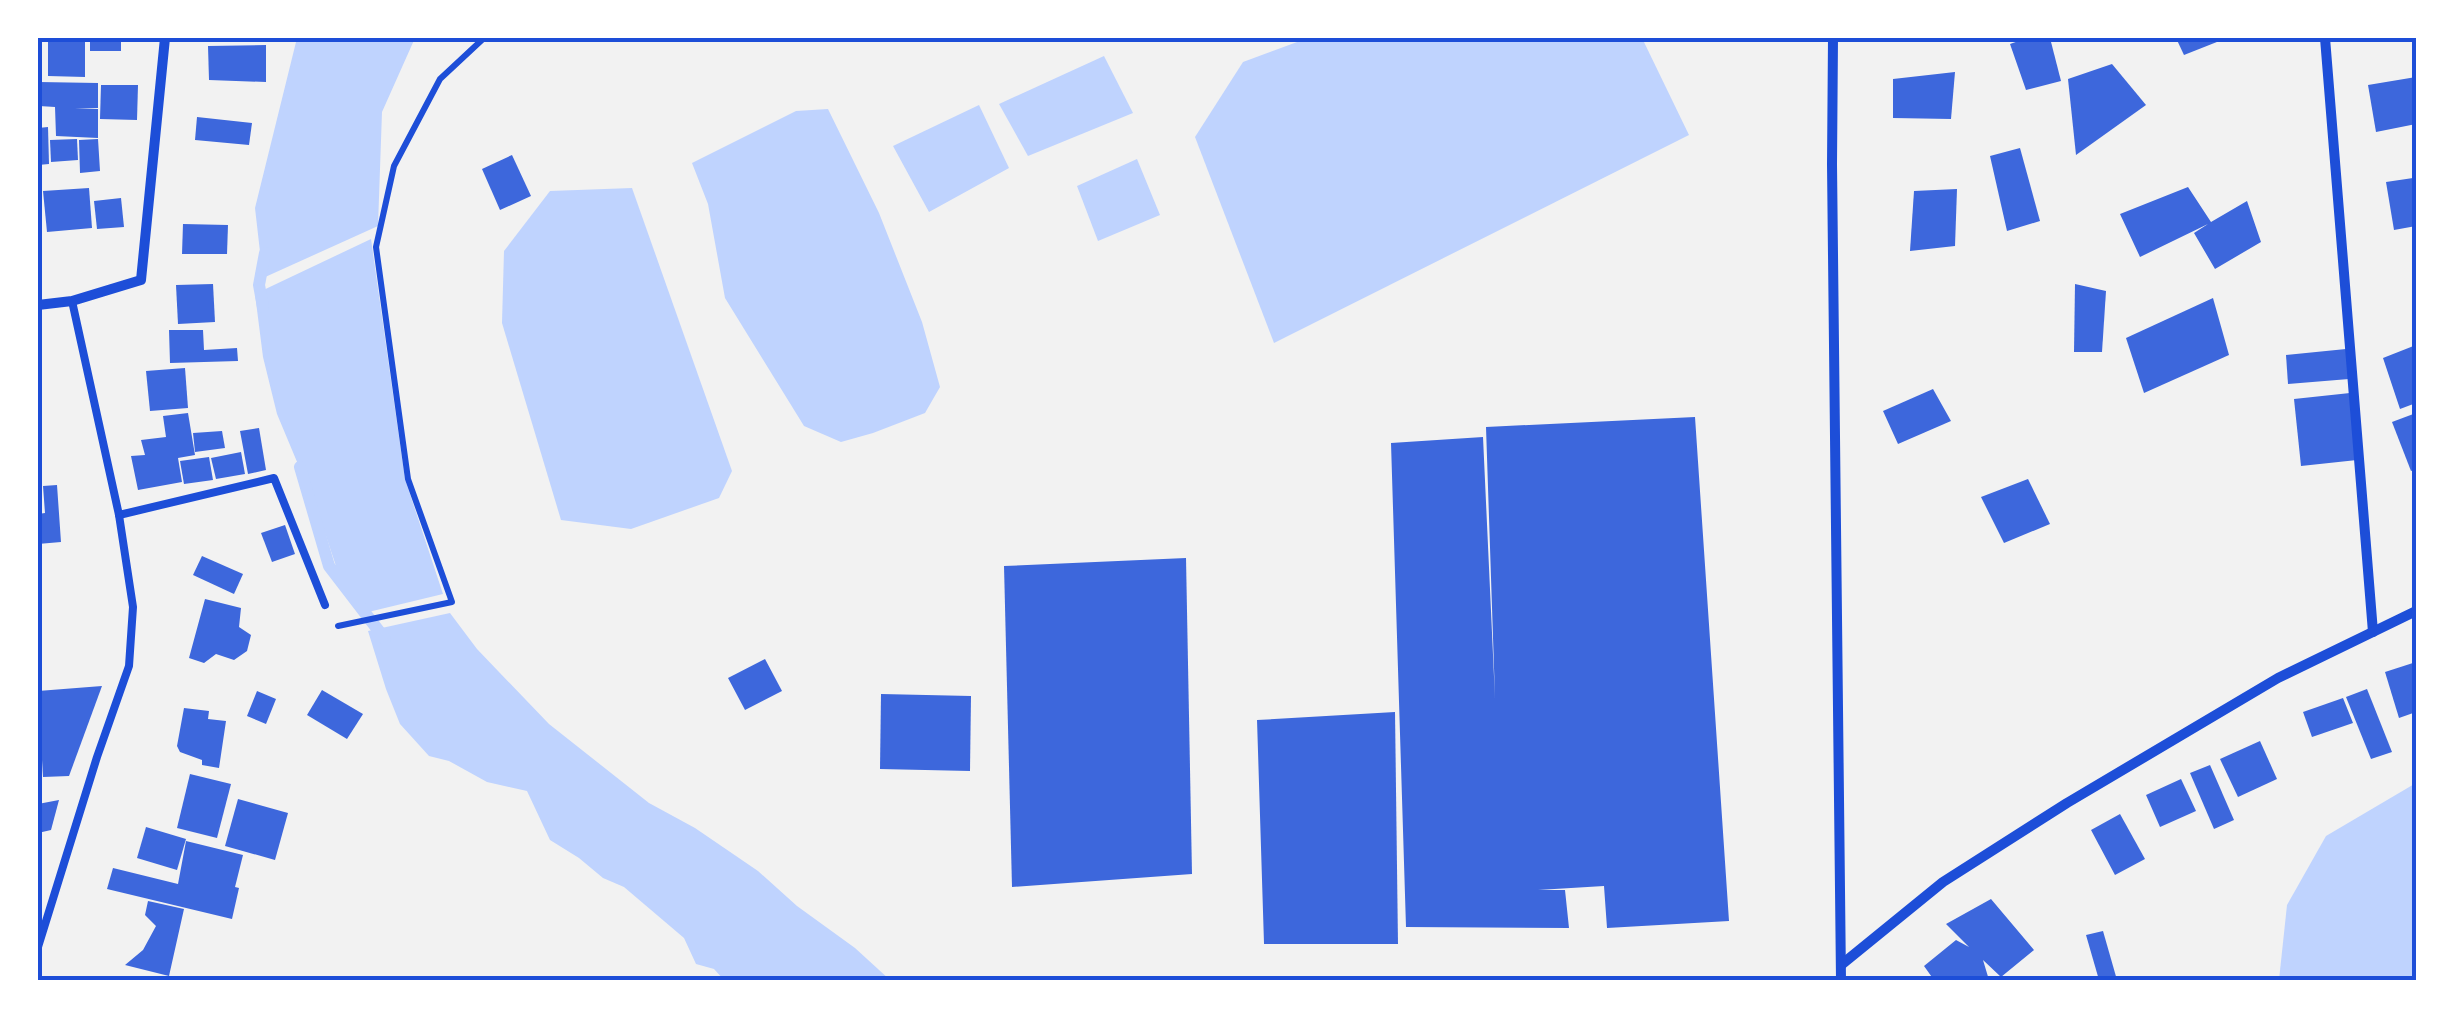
<svg xmlns="http://www.w3.org/2000/svg" width="2454" height="1018" font-family="'Source Sans 3',sans-serif">
  <style>
    .water { fill: #bfd3fe }
    .lines { fill: none; stroke-linecap: round; stroke-linejoin: round }
    .stream { stroke: #bfd3fe; stroke-width: 12 }
    .building { fill: #3d67dc }
    .path { stroke: #1d4ed8; stroke-width: 6 }
    .service { stroke: #1d4ed8; stroke-width: 8 }
    .minor { stroke: #1d4ed8; stroke-width: 10 }
    .neatline { fill: none; stroke: #1d4ed8; stroke-width: 4 }
  </style>
  <rect width="100%" height="100%" fill="#f2f2f2"/>
  <g class="water">
    <path d="M297,38H415L382,112L378,226L263,278L255,208Z"/>
    <path d="M1308,38H1642L1689,135L1274,343L1195,137L1243,62Z"/>
    <path d="M1104,56L1133,113L1028,156L999,104Z"/>
    <path d="M979,105L1009,168L929,212L893,146Z"/>
    <path d="M828,109L879,213L922,322L940,387L925,413L873,433L841,442L804,426L725,298L708,204L692,163L796,111Z"/>
    <path d="M1137,159L1160,215L1098,241L1077,186Z"/>
    <path d="M632,188L732,471L719,498L631,529L561,520L502,323L504,251L550,191Z"/>
    <path d="M371,239L405,479L443,594L360,614L337,569L318,512L277,414L263,357L255,294Z"/>
    <path d="M450,613L477,649L549,724L649,803L695,828L758,871L797,906L855,948L890,980H724L714,969L696,964L684,938L624,887L603,878L579,858L550,840L527,791L487,782L449,761L429,756L400,724L386,689L368,631Z"/>
    <path d="M2416,783V980H2279L2287,905L2326,836Z"/>
  </g>
  <g class="lines">
    <g class="stream">
      <path d="M263,307L259,285L265,253"/>
      <path d="M300,467L329,566L385,639"/>
    </g>
  </g>
  <g class="building">
    <path d="M48,38H85V77L48,76Z"/>
    <rect x="90" y="38" width="31" height="13"/>
    <path d="M2027,38H2050L2061,81L2026,90L2010,44Z"/>
    <path d="M2176,38H2227L2184,55Z"/>
    <path d="M266,45V82L209,80L208,46Z"/>
    <path d="M2112,64L2146,105L2076,155L2068,79Z"/>
    <path d="M1955,72L1951,119L1893,118V79Z"/>
    <path d="M2416,77V124L2376,132L2368,85Z"/>
    <path d="M39,82L98,83V108L75,109H98V138L56,136L55,107L39,106Z"/>
    <path d="M101,85H138L137,120L100,119Z"/>
    <path d="M197,117L252,123L249,145L195,140Z"/>
    <path d="M48,127L49,164L38,165V128Z"/>
    <path d="M77,139L78,160L51,162L50,140Z"/>
    <path d="M98,139L100,171L80,173L79,140Z"/>
    <path d="M2020,148L2040,221L2007,231L1990,156Z"/>
    <path d="M512,155L531,196L500,210L482,169Z"/>
    <path d="M2413,178L2416,197V226L2394,230L2386,182Z"/>
    <path d="M2188,187L2211,222L2247,201L2261,242L2215,269L2194,233L2208,224L2140,257L2120,214Z"/>
    <path d="M89,188L92,228L47,232L43,191Z"/>
    <path d="M1957,189L1955,246L1910,251L1914,191Z"/>
    <path d="M121,198L124,227L97,229L94,201Z"/>
    <path d="M183,224L228,225L227,254H182Z"/>
    <path d="M213,284L215,322L178,324L176,285Z"/>
    <path d="M2075,284L2106,291L2102,352H2074Z"/>
    <path d="M2213,298L2229,355L2144,393L2126,338Z"/>
    <path d="M169,330H203L204,350L237,348L238,361L170,363Z"/>
    <path d="M2416,345V403L2400,409L2383,358Z"/>
    <path d="M2346,349L2349,379L2288,384L2286,355Z"/>
    <path d="M185,368L188,408L150,411L146,371Z"/>
    <path d="M1933,389L1951,421L1898,444L1883,411Z"/>
    <path d="M2350,393L2357,460L2301,466L2294,399Z"/>
    <path d="M188,413L195,455L178,458L182,482L138,490L131,456L145,455L141,440L166,437L163,416Z"/>
    <path d="M2416,413V469L2411,471L2392,422Z"/>
    <path d="M1695,417L1729,921L1607,928L1604,886L1538,890H1565L1569,928L1406,927L1391,443L1483,437L1495,698L1486,427Z"/>
    <path d="M259,428L266,470L248,474L240,431Z"/>
    <path d="M222,431L225,448L195,452L193,433Z"/>
    <path d="M241,452L245,474L216,479L211,458Z"/>
    <path d="M209,457L213,480L184,484L180,461Z"/>
    <path d="M2028,479L2050,524L2004,543L1981,497Z"/>
    <path d="M57,485L61,542L38,544V514L45,513L43,486Z"/>
    <path d="M285,525L295,554L272,562L261,533Z"/>
    <path d="M202,556L243,574L234,594L193,575Z"/>
    <path d="M1186,558L1192,874L1012,887L1004,566Z"/>
    <path d="M205,599L241,608L239,627L251,635L247,651L234,660L216,654L204,663L189,658Z"/>
    <path d="M765,659L782,691L745,710L728,678Z"/>
    <path d="M2416,662V712L2399,718L2385,672Z"/>
    <path d="M102,686L69,776L43,777L38,691Z"/>
    <path d="M2367,689L2392,752L2371,759L2346,697Z"/>
    <path d="M322,690L363,714L347,739L307,715Z"/>
    <path d="M257,691L276,699L266,724L247,716Z"/>
    <path d="M881,694L971,696L970,771L880,769Z"/>
    <path d="M2343,698L2353,723L2312,737L2303,712Z"/>
    <path d="M184,708L209,711L208,719L226,721L219,768L202,765V760L180,752L177,746Z"/>
    <path d="M1395,712L1398,944H1264L1257,720Z"/>
    <path d="M2260,741L2277,779L2238,797L2220,759Z"/>
    <path d="M2210,765L2234,820L2214,829L2190,773Z"/>
    <path d="M190,774L231,784L217,838L177,828Z"/>
    <path d="M2181,779L2196,811L2160,827L2146,795Z"/>
    <path d="M238,799L288,813L275,860L225,846Z"/>
    <path d="M59,800L51,830L38,833V804Z"/>
    <path d="M2120,814L2145,859L2115,875L2091,830Z"/>
    <path d="M146,827L186,839L177,870L137,858Z"/>
    <path d="M186,841L243,855L235,887L239,888L232,919L107,889L113,868L178,884Z"/>
    <path d="M1991,899L2034,950L2001,977L1983,960L1989,980H1934L1924,966L1956,940L1969,947L1946,924Z"/>
    <path d="M148,901L184,909L169,976L125,965L143,950L156,926L145,915Z"/>
    <path d="M2103,931L2117,980H2099L2086,935Z"/>
  </g>
  <g class="lines">
    <path class="path" d="M338,626L452,602L408,479L376,247L394,166L440,79L484,38"/>
    <g class="service">
      <path d="M119,515L274,478L325,605"/>
      <path d="M38,947L97,757L129,666L133,607L119,515L72,301"/>
    </g>
    <g class="minor">
      <path d="M1833,38L1832,164L1841,980"/>
      <path d="M2325,38L2373,632"/>
      <path d="M38,305L72,301L141,280L165,38"/>
      <path d="M1841,965L1943,882L2067,803L2278,678L2416,611"/>
    </g>
  </g>
  <rect width="2454" height="1018" fill="none" stroke="#ffffff" stroke-width="80"/>
  <rect x="40" y="40" width="2374" height="938" class="neatline"/>
</svg>
